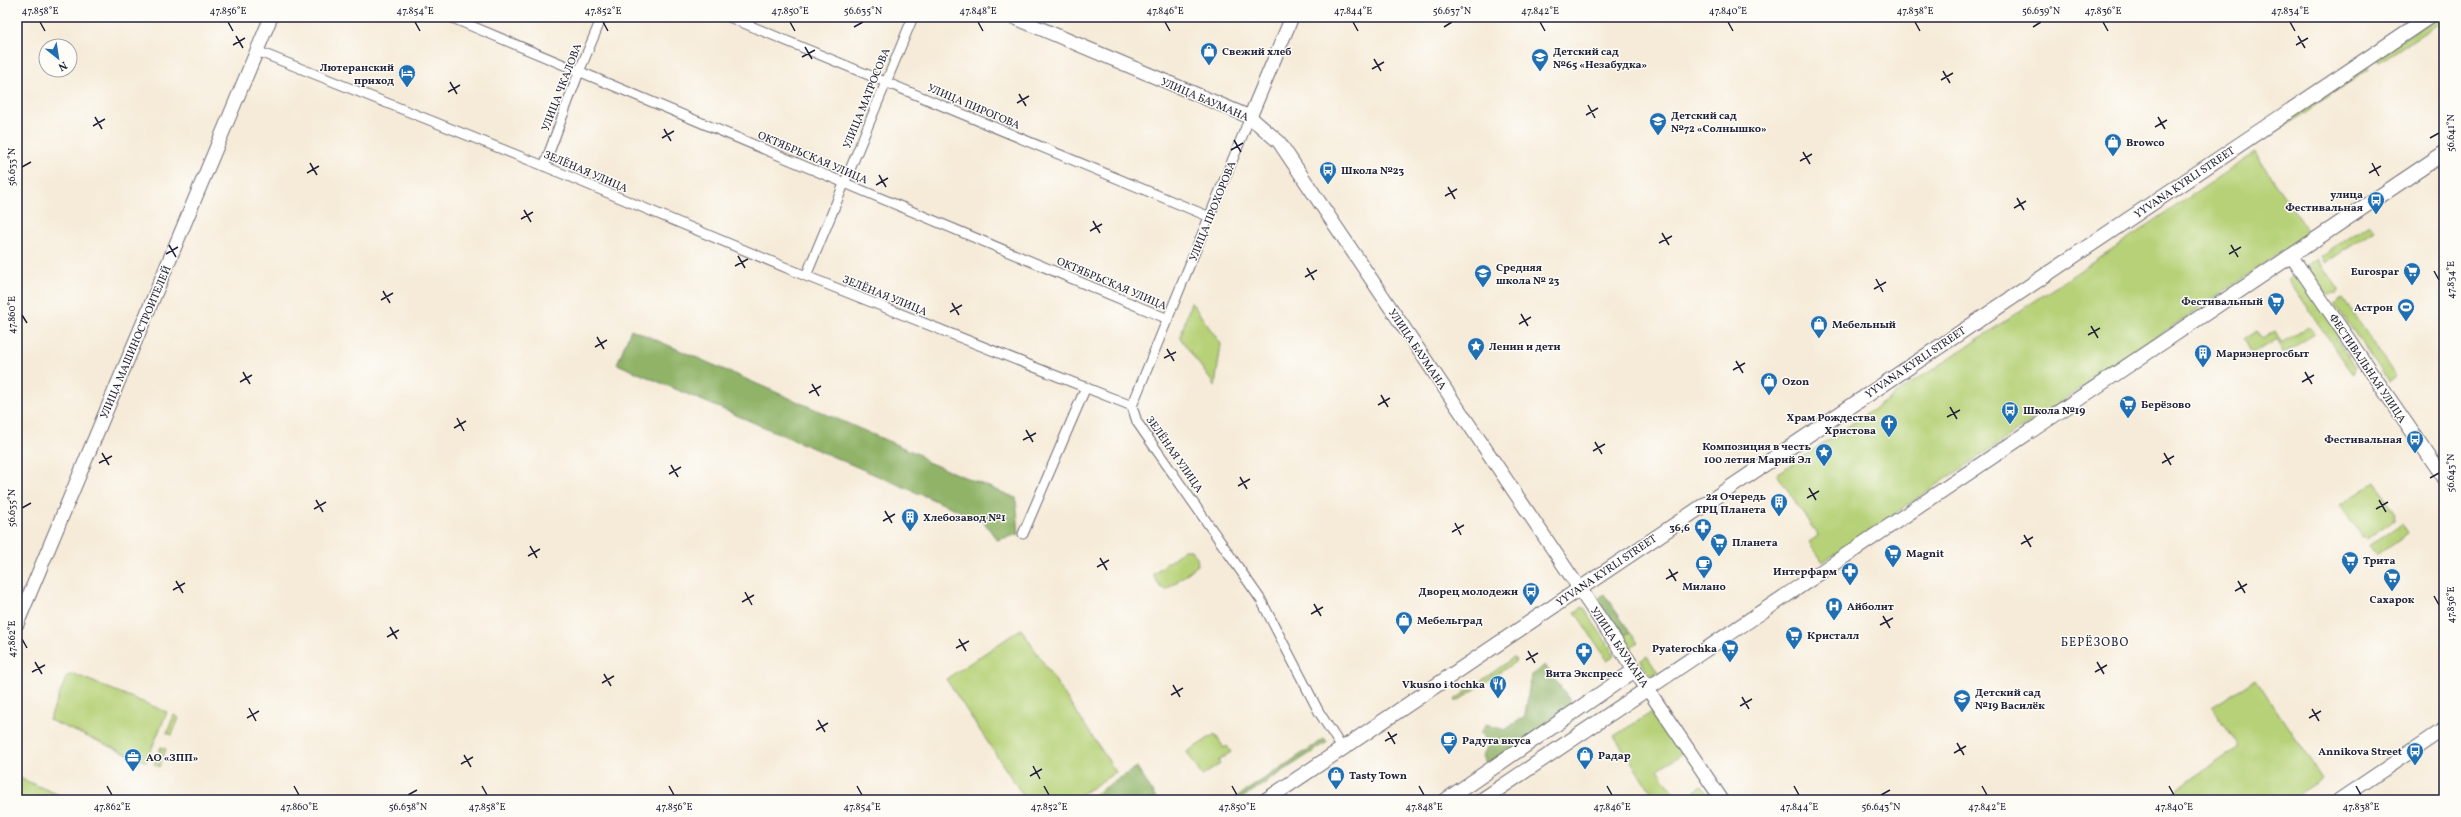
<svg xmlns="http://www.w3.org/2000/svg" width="2461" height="817" font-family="Vollkorn,serif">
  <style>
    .green { fill: #b6d177; stroke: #6c7a59 }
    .forest { fill: #90b368; stroke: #596a52 }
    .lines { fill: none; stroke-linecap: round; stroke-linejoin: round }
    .street-casing { stroke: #6c6872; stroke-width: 11 }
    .secondary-casing { stroke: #6c6872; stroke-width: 15 }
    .primary-casing { stroke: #6c6872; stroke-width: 16 }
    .street { stroke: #fff; stroke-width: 9 }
    .secondary { stroke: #fff; stroke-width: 13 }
    .primary { stroke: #fff; stroke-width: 14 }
    .ticks { fill: none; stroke: #22223b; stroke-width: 1.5 }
    .labels { text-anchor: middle; stroke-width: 3; stroke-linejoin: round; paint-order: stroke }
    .poi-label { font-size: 11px; font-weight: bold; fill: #22223b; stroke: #fdfcf7; text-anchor: start }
    .street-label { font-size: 11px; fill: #22223b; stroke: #fdfcf7 }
    .neighbourhood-label { font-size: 12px; letter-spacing: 1px; fill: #22223b; stroke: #fdfcf7 }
    .neatline { fill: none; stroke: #22223b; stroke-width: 1.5 }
    .ticks-label { font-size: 10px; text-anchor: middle; fill: #22223b }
  </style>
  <rect width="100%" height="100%" fill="#fdfcf7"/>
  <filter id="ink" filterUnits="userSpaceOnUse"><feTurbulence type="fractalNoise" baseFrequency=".025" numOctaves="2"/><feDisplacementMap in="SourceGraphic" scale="8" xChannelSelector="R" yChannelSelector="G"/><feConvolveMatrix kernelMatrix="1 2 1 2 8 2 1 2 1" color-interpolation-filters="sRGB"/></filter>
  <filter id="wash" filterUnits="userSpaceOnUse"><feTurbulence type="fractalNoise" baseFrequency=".012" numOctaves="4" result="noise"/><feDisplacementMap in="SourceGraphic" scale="16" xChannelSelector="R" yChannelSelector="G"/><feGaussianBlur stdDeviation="0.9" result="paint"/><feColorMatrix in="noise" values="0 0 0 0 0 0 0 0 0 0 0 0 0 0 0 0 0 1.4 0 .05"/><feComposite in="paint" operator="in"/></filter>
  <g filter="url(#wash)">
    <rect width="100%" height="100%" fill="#f6ebd8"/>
    <g class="green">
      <path d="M2438,17H2444V20L2379,62L2376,57Z"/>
      <path d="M2366,64L2369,69L2277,131V124Z"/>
      <path d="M2255,153L2309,234L1823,562L1809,542L1818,536L1777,474Z"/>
      <path d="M2369,224L2374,231L2325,263L2321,256Z"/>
      <path d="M2317,259L2338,290L2337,293L2327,294L2307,266Z"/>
      <path d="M2298,273L2341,336L2336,339L2356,367L2353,374L2288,280Z"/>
      <path d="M2343,298L2396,377L2388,382L2335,304Z"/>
      <path d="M1191,302L1221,344L1215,386L1180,338Z"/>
      <path d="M2310,326L2315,334L2284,353L2276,339L2252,354L2244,339L2258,331L2262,339L2275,331L2282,343Z"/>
      <path d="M2375,482L2395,513L2394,520L2367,538L2361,536L2340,505Z"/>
      <path d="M2402,523L2408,533L2376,556L2369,546Z"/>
      <path d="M1184,550H1191L1197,557L1198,565L1166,590L1160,587L1153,574Z"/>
      <path d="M1583,607L1615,655L1607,660L1575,612Z"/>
      <path d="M1021,629L1116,772L1073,800H1026L946,679Z"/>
      <path d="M1630,632L1638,643L1631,648L1623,636Z"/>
      <path d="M1647,656L1658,673L1650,675L1640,661Z"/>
      <path d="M1513,658L1516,659L1515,662L1458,701H1455L1456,699Z"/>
      <path d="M74,674L167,712L146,762L49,720L67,676Z"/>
      <path d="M2256,679L2322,779L2290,800H2161L2239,747L2212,707Z"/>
      <path d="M1654,711L1682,754L1658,769L1678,800H1657L1614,736Z"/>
      <path d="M174,715L179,718L172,735L167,733Z"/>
      <path d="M1215,734L1224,748L1227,746L1231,752L1218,761L1220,764L1202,776L1187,752Z"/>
      <path d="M161,747L166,749L159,767L154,764Z"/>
      <path d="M17,777L71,800H17Z"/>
      <path d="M1702,786L1712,800H1681Z"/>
    </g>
    <g class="forest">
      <path d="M631,329L920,455L925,461L1016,498L1019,534L997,540L983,521L617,364Z"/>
      <path d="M1604,594L1630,632L1623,636L1598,599Z"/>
      <path d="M1545,665L1571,702L1569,710L1494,761L1486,762L1482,757L1489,743L1480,733L1486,724L1505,730L1525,716L1531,675Z"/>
      <path d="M1324,739L1327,741L1326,743L1239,800H1232Z"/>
      <path d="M1137,767L1157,800H1086Z"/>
    </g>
  </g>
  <g filter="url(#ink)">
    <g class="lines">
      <g class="street-casing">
        <g id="street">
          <path d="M450,17L1168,319"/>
          <path d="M729,17L1210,217"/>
          <path d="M257,51L544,166L806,276L1132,406"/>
          <path d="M544,166L579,72L602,17"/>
          <path d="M806,276L913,17"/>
          <path d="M1132,406L1137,422L1261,600L1319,712L1342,748"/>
          <path d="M1132,406L1250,117"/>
          <path d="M1023,534L1086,387"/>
        </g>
      </g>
      <g class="secondary-casing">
        <g id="secondary">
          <path d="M1013,17L1250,117L1279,142L1579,588"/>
          <path d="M1250,117L1292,17"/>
          <path d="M2292,257L2444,478"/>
          <path d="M17,624L271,17"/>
          <path d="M1647,688L1722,800"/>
          <path d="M2339,800L2444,729"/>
        </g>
      </g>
      <g class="primary-casing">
        <g id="primary">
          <path d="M1579,588L1647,688"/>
          <path d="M1266,800L2429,17"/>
          <path d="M1446,800L1635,670"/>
          <path d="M1482,800L2444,153"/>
        </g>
      </g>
      <use href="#street" class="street"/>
      <use href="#secondary" class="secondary"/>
      <use href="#primary" class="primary"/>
    </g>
  </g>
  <path class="ticks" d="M40,22L45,31M228,22L233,31M415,22L420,31M603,22L608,31M790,22L795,31M978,22L983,31M1165,22L1170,31M1353,22L1358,31M1540,22L1545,31M1728,22L1733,31M1915,22L1920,31M2103,22L2108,31M2290,22L2295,31M854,27L863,22M1444,27L1452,22M2033,27L2041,22M236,36L243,48M2298,36L2305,48M233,45L245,38M2296,45L2308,38M805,47L812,59M802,57L815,50M1374,59L1381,71M1372,69L1384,62M1943,71L1950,83M1941,80L1953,73M450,82L457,94M448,92L460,85M1019,94L1026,106M1017,103L1029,96M1588,105L1595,118M1586,115L1598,108M95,117L102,129M2158,117L2165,129M93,126L105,119M2155,127L2167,120M664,129L671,141M662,138L674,131M2430,138L2439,133M1234,140L1241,152M1231,150L1243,143M1803,152L1810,164M1800,161L1812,154M310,163L317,175M2372,163L2379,176M22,167L31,162M307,173L319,166M2369,173L2381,166M879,175L886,187M876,185L888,178M1448,187L1455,199M1445,196L1457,189M2017,198L2024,210M2014,208L2026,201M524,210L531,222M521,219L533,212M1093,221L1100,233M1090,231L1102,224M1662,233L1669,245M1659,243L1672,236M169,245L176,257M2231,245L2238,257M166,254L178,247M2229,254L2241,247M738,256L745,268M735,266L748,259M1307,268L1314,280M2434,271L2439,280M1305,277L1317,270M1876,279L1883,292M1874,289L1886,282M383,291L390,303M381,300L393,293M952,303L959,315M950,312L962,305M1521,314L1528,326M22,315L27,323M1519,324L1531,317M2091,326L2098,338M2088,335L2100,328M597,337L604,349M595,347L607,340M1167,349L1174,361M1164,358L1176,352M1736,361L1743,373M1733,370L1745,363M243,372L250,384M2305,372L2312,384M240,382L252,375M2302,382L2314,375M812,384L819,396M809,393L821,386M1381,395L1388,407M1378,405L1390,398M1950,407L1957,419M1947,417L1960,410M457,418L464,431M454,428L466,421M1026,430L1033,442M1023,440L1036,433M1595,442L1602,454M1593,451L1605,444M102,453L109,465M2164,453L2171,465M99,463L112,456M2162,463L2174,456M671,465L678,477M669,474L681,467M1240,477L1247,489M2430,478L2439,473M1238,486L1250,479M1809,488L1816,500M1807,498L1819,491M316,500L323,512M2379,500L2386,512M22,508L31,503M314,509L326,502M2376,509L2388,502M885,511L892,523M883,521L895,514M1455,523L1461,535M1452,532L1464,525M2024,535L2031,547M2021,544L2033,537M530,546L537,558M528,556L540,549M1100,558L1107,570M1097,567L1109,560M1669,569L1676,581M1666,579L1678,572M176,581L183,593M2238,581L2245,593M173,590L185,583M2235,591L2247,584M745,592L752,605M2434,596L2439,605M742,602L754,595M1314,604L1321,616M1311,614L1323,607M1883,616L1890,628M1880,625L1893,618M390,627L397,639M387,637L399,630M22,639L27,648M959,639L966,651M956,648L969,641M1528,651L1535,663M1526,660L1538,653M35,662L42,674M2097,662L2104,674M32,672L45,665M2095,672L2107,665M604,674L611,686M602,683L614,676M1173,685L1180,697M1171,695L1183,688M1742,697L1749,709M1740,706L1752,699M249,708L256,721M2312,709L2319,721M247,718L259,711M2309,718L2321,711M818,720L825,732M816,730L828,723M1388,732L1395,744M1385,741L1397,734M1957,743L1964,755M1954,753L1966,746M464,755L471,767M461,764L473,757M1033,766L1040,779M1030,776L1042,769M107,786L112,795M294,786L299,795M482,786L487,795M669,786L674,795M857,786L862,795M1044,786L1049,795M1232,786L1237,795M1419,786L1424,795M1607,786L1612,795M1794,786L1799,795M1982,786L1987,795M2169,786L2174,795M2356,786L2361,795M408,795L417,790M1881,795L1890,790"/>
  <defs>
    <g id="shop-pin" transform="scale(0.9)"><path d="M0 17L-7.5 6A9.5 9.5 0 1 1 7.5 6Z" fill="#1f6fb2" stroke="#fdfcf7"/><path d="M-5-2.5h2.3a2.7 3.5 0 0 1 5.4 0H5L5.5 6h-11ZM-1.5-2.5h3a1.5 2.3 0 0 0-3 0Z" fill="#fff"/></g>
    <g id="school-pin" transform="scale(0.9)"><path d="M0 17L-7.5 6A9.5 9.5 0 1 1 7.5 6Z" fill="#1f6fb2" stroke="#fdfcf7"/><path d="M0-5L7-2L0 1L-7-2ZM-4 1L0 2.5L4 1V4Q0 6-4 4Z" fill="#fff"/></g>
    <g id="hotel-pin" transform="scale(0.9)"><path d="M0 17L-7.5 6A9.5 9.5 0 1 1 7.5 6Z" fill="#1f6fb2" stroke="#fdfcf7"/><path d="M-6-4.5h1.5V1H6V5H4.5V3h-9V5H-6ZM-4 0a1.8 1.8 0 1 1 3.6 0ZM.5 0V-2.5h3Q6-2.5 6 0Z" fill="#fff"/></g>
    <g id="bus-pin" transform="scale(0.9)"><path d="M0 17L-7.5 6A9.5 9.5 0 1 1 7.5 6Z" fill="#1f6fb2" stroke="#fdfcf7"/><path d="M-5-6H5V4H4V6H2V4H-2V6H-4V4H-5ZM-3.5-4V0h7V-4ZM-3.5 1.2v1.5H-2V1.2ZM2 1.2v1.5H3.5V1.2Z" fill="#fff"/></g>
    <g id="supermarket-pin" transform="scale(0.9)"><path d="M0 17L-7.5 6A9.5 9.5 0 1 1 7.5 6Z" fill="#1f6fb2" stroke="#fdfcf7"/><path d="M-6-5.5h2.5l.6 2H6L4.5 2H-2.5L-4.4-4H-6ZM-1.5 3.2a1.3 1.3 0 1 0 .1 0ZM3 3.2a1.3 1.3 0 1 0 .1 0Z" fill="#fff"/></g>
    <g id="stadium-pin" transform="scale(0.9)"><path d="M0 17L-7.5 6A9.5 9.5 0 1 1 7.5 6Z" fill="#1f6fb2" stroke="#fdfcf7"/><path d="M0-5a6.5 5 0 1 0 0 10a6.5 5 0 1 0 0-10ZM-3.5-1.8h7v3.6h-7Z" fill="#fff"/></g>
    <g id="sight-pin" transform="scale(0.9)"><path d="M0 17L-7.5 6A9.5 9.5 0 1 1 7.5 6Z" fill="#1f6fb2" stroke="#fdfcf7"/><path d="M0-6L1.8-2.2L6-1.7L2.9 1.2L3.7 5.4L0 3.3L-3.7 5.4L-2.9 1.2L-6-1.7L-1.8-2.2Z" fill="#fff"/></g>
    <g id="building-pin" transform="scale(0.9)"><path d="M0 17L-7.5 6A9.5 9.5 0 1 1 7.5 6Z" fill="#1f6fb2" stroke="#fdfcf7"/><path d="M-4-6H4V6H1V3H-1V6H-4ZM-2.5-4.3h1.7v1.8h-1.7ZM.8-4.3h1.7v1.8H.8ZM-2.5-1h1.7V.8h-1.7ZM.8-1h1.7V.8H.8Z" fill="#fff"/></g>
    <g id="church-pin" transform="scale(0.9)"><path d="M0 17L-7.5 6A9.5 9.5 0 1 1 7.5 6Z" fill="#1f6fb2" stroke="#fdfcf7"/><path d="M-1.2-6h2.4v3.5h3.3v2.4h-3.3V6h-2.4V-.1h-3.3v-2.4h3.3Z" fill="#fff"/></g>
    <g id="pharmacy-pin" transform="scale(0.9)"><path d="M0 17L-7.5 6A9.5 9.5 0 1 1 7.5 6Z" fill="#1f6fb2" stroke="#fdfcf7"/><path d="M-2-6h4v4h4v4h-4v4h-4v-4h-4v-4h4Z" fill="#fff"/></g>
    <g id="cafe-pin" transform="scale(0.9)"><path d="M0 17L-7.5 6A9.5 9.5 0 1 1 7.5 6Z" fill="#1f6fb2" stroke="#fdfcf7"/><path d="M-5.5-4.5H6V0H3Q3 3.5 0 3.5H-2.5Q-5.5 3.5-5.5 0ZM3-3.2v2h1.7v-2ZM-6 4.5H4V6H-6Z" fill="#fff"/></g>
    <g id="hospital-pin" transform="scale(0.9)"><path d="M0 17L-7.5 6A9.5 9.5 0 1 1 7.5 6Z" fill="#1f6fb2" stroke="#fdfcf7"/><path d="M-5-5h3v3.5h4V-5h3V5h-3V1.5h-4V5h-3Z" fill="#fff"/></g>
    <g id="restaurant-pin" transform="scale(0.9)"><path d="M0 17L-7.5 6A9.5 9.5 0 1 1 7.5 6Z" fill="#1f6fb2" stroke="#fdfcf7"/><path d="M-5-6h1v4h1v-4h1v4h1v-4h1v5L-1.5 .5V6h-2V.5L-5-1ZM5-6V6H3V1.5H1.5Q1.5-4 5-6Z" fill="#fff"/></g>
    <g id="office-pin" transform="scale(0.9)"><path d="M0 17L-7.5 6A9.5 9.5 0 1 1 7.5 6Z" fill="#1f6fb2" stroke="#fdfcf7"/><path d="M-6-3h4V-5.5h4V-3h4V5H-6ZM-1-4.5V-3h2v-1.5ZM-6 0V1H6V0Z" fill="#fff"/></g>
  </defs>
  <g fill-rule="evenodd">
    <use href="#shop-pin" x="1209" y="51"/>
    <use href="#school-pin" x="1540" y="57"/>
    <use href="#hotel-pin" x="407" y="73"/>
    <use href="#school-pin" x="1658" y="121"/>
    <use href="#shop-pin" x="2113" y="142"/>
    <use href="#bus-pin" x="1328" y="170"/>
    <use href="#bus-pin" x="2376" y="200"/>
    <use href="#supermarket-pin" x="2412" y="271"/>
    <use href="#school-pin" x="1483" y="273"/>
    <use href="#supermarket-pin" x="2276" y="301"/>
    <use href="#stadium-pin" x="2406" y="307"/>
    <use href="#shop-pin" x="1819" y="324"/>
    <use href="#sight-pin" x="1476" y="346"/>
    <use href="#building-pin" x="2203" y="353"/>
    <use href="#shop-pin" x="1769" y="381"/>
    <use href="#supermarket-pin" x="2128" y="404"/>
    <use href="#bus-pin" x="2010" y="410"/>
    <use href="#church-pin" x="1889" y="423"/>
    <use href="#bus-pin" x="2415" y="439"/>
    <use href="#sight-pin" x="1824" y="452"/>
    <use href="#building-pin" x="1779" y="502"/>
    <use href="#building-pin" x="910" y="517"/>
    <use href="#pharmacy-pin" x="1703" y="527"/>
    <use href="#supermarket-pin" x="1719" y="542"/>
    <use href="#supermarket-pin" x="1893" y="553"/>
    <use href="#supermarket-pin" x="2350" y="560"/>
    <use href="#cafe-pin" x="1704" y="564"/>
    <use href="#pharmacy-pin" x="1850" y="571"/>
    <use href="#supermarket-pin" x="2392" y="577"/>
    <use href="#bus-pin" x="1531" y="591"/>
    <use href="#hospital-pin" x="1834" y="606"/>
    <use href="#shop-pin" x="1404" y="620"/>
    <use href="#supermarket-pin" x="1794" y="635"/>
    <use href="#supermarket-pin" x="1730" y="648"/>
    <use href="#pharmacy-pin" x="1584" y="651"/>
    <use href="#restaurant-pin" x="1498" y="684"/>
    <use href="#school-pin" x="1962" y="698"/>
    <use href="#cafe-pin" x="1449" y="740"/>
    <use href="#bus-pin" x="2415" y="751"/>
    <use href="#shop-pin" x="1585" y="755"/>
    <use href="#office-pin" x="133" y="757"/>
    <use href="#shop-pin" x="1336" y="775"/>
  </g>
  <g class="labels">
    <g class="poi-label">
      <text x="1222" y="55">Свежий хлеб</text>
      <text x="1553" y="55">Детский сад<tspan x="1553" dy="13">№65 «Незабудка»</tspan></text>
      <text x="394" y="71" text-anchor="end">Лютеранский<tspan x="394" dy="13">приход</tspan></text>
      <text x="1671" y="119">Детский сад<tspan x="1671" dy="13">№72 «Солнышко»</tspan></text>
      <text x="2126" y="146">Browco</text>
      <text x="1341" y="174">Школа №23</text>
      <text x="2363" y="198" text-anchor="end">улица<tspan x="2363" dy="13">Фестивальная</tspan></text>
      <text x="1496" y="271">Средняя<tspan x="1496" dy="13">школа № 23</tspan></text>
      <text x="2399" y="275" text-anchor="end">Eurospar</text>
      <text x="2263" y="305" text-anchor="end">Фестивальный</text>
      <text x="2393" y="311" text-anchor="end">Астрон</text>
      <text x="1832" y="328">Мебельный</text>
      <text x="1489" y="350">Ленин и дети</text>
      <text x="2216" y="357">Мариэнергосбыт</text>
      <text x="1782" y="385">Ozon</text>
      <text x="2141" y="408">Берёзово</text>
      <text x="2023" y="414">Школа №19</text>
      <text x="1876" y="421" text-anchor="end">Храм Рождества<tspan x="1876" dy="13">Христова</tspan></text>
      <text x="2402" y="443" text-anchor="end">Фестивальная</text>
      <text x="1811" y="450" text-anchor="end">Композиция в честь<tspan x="1811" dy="13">100 летия Марий Эл</tspan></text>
      <text x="1766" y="500" text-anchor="end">2я Очередь<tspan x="1766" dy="13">ТРЦ Планета</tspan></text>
      <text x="923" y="521">Хлебозавод №1</text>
      <text x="1690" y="531" text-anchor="end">36,6</text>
      <text x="1732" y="546">Планета</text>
      <text x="1906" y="557">Magnit</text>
      <text x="2363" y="564">Трита</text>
      <text x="1837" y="575" text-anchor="end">Интерфарм</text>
      <text x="1704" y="590" text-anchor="middle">Милано</text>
      <text x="1518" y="595" text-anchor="end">Дворец молодежи</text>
      <text x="2392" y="603" text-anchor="middle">Сахарок</text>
      <text x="1847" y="610">Айболит</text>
      <text x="1417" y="624">Мебельград</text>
      <text x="1807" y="639">Кристалл</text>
      <text x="1717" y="652" text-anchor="end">Pyaterochka</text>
      <text x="1584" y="677" text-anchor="middle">Вита Экспресс</text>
      <text x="1485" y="688" text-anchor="end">Vkusno i tochka</text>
      <text x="1975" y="696">Детский сад<tspan x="1975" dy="13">№19 Василёк</tspan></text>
      <text x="1462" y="744">Радуга вкуса</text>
      <text x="2402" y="755" text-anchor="end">Annikova Street</text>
      <text x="1598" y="759">Радар</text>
      <text x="146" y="761">АО «ЗПП»</text>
      <text x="1349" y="779">Tasty Town</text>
    </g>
    <g class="street-label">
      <text transform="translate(561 87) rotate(-69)" y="4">УЛИЦА ЧКАЛОВА</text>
      <text transform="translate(866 98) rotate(-68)" y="4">УЛИЦА МАТРОСОВА</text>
      <text transform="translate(1205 99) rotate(23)" y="4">УЛИЦА БАУМАНА</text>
      <text transform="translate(974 106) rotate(23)" y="4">УЛИЦА ПИРОГОВА</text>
      <text transform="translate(813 157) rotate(23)" y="4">ОКТЯБРЬСКАЯ УЛИЦА</text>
      <text transform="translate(586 171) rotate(23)" y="4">ЗЕЛЁНАЯ УЛИЦА</text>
      <text transform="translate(2184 182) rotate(-34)" y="4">YYVANA KYRLI STREET</text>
      <text transform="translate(1212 211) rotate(-68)" y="4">УЛИЦА ПРОХОРОВА</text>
      <text transform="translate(1112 283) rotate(23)" y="4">ОКТЯБРЬСКАЯ УЛИЦА</text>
      <text transform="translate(885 295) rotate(22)" y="4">ЗЕЛЁНАЯ УЛИЦА</text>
      <text transform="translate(135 342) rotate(-67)" y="4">УЛИЦА МАШИНОСТРОИТЕЛЕЙ</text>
      <text transform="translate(1418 349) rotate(56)" y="4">УЛИЦА БАУМАНА</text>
      <text transform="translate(1915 362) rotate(-34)" y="4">YYVANA KYRLI STREET</text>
      <text transform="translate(2368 368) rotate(56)" y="4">ФЕСТИВАЛЬНАЯ УЛИЦА</text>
      <text transform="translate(1175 454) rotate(55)" y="4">ЗЕЛЁНАЯ УЛИЦА</text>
      <text transform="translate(1606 570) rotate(-34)" y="4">YYVANA KYRLI STREET</text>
      <text transform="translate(1620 647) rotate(56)" y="4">УЛИЦА БАУМАНА</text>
    </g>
    <g class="neighbourhood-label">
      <text x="2095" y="646">БЕРЁЗОВО</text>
    </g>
  </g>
  <rect width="2461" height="817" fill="none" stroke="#fdfcf7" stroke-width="44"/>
  <g transform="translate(58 58) rotate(150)"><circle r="19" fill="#fdfcf7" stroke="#a5a5ac"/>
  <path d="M0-3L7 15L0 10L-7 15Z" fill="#1f6fb2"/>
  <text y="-6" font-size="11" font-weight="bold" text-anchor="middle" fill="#22223b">N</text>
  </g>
  <rect x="22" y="22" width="2417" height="773" class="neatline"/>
  <g class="ticks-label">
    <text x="40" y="14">47.858°E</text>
    <text x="228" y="14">47.856°E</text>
    <text x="415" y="14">47.854°E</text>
    <text x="603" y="14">47.852°E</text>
    <text x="790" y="14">47.850°E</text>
    <text x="863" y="14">56.635°N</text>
    <text x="978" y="14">47.848°E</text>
    <text x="1165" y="14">47.846°E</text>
    <text x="1353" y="14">47.844°E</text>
    <text x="1452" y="14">56.637°N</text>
    <text x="1540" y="14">47.842°E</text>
    <text x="1728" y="14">47.840°E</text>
    <text x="1915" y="14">47.838°E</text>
    <text x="2041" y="14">56.639°N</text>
    <text x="2103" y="14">47.836°E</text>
    <text x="2290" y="14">47.834°E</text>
    <text transform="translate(2450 133) rotate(-90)" y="4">56.641°N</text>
    <text transform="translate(11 167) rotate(-90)" y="4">56.633°N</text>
    <text transform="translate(2450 280) rotate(-90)" y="4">47.834°E</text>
    <text transform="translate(11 315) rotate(-90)" y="4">47.860°E</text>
    <text transform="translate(2450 473) rotate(-90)" y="4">56.643°N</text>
    <text transform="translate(11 508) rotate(-90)" y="4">56.635°N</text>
    <text transform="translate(2450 605) rotate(-90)" y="4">47.836°E</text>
    <text transform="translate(11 639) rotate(-90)" y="4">47.862°E</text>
    <text x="112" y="810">47.862°E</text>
    <text x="299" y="810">47.860°E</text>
    <text x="408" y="810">56.638°N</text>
    <text x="487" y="810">47.858°E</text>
    <text x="674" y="810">47.856°E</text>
    <text x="862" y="810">47.854°E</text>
    <text x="1049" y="810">47.852°E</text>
    <text x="1237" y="810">47.850°E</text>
    <text x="1424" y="810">47.848°E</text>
    <text x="1612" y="810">47.846°E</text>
    <text x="1799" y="810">47.844°E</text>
    <text x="1881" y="810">56.643°N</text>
    <text x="1987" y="810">47.842°E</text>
    <text x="2174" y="810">47.840°E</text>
    <text x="2361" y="810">47.838°E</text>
  </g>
</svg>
